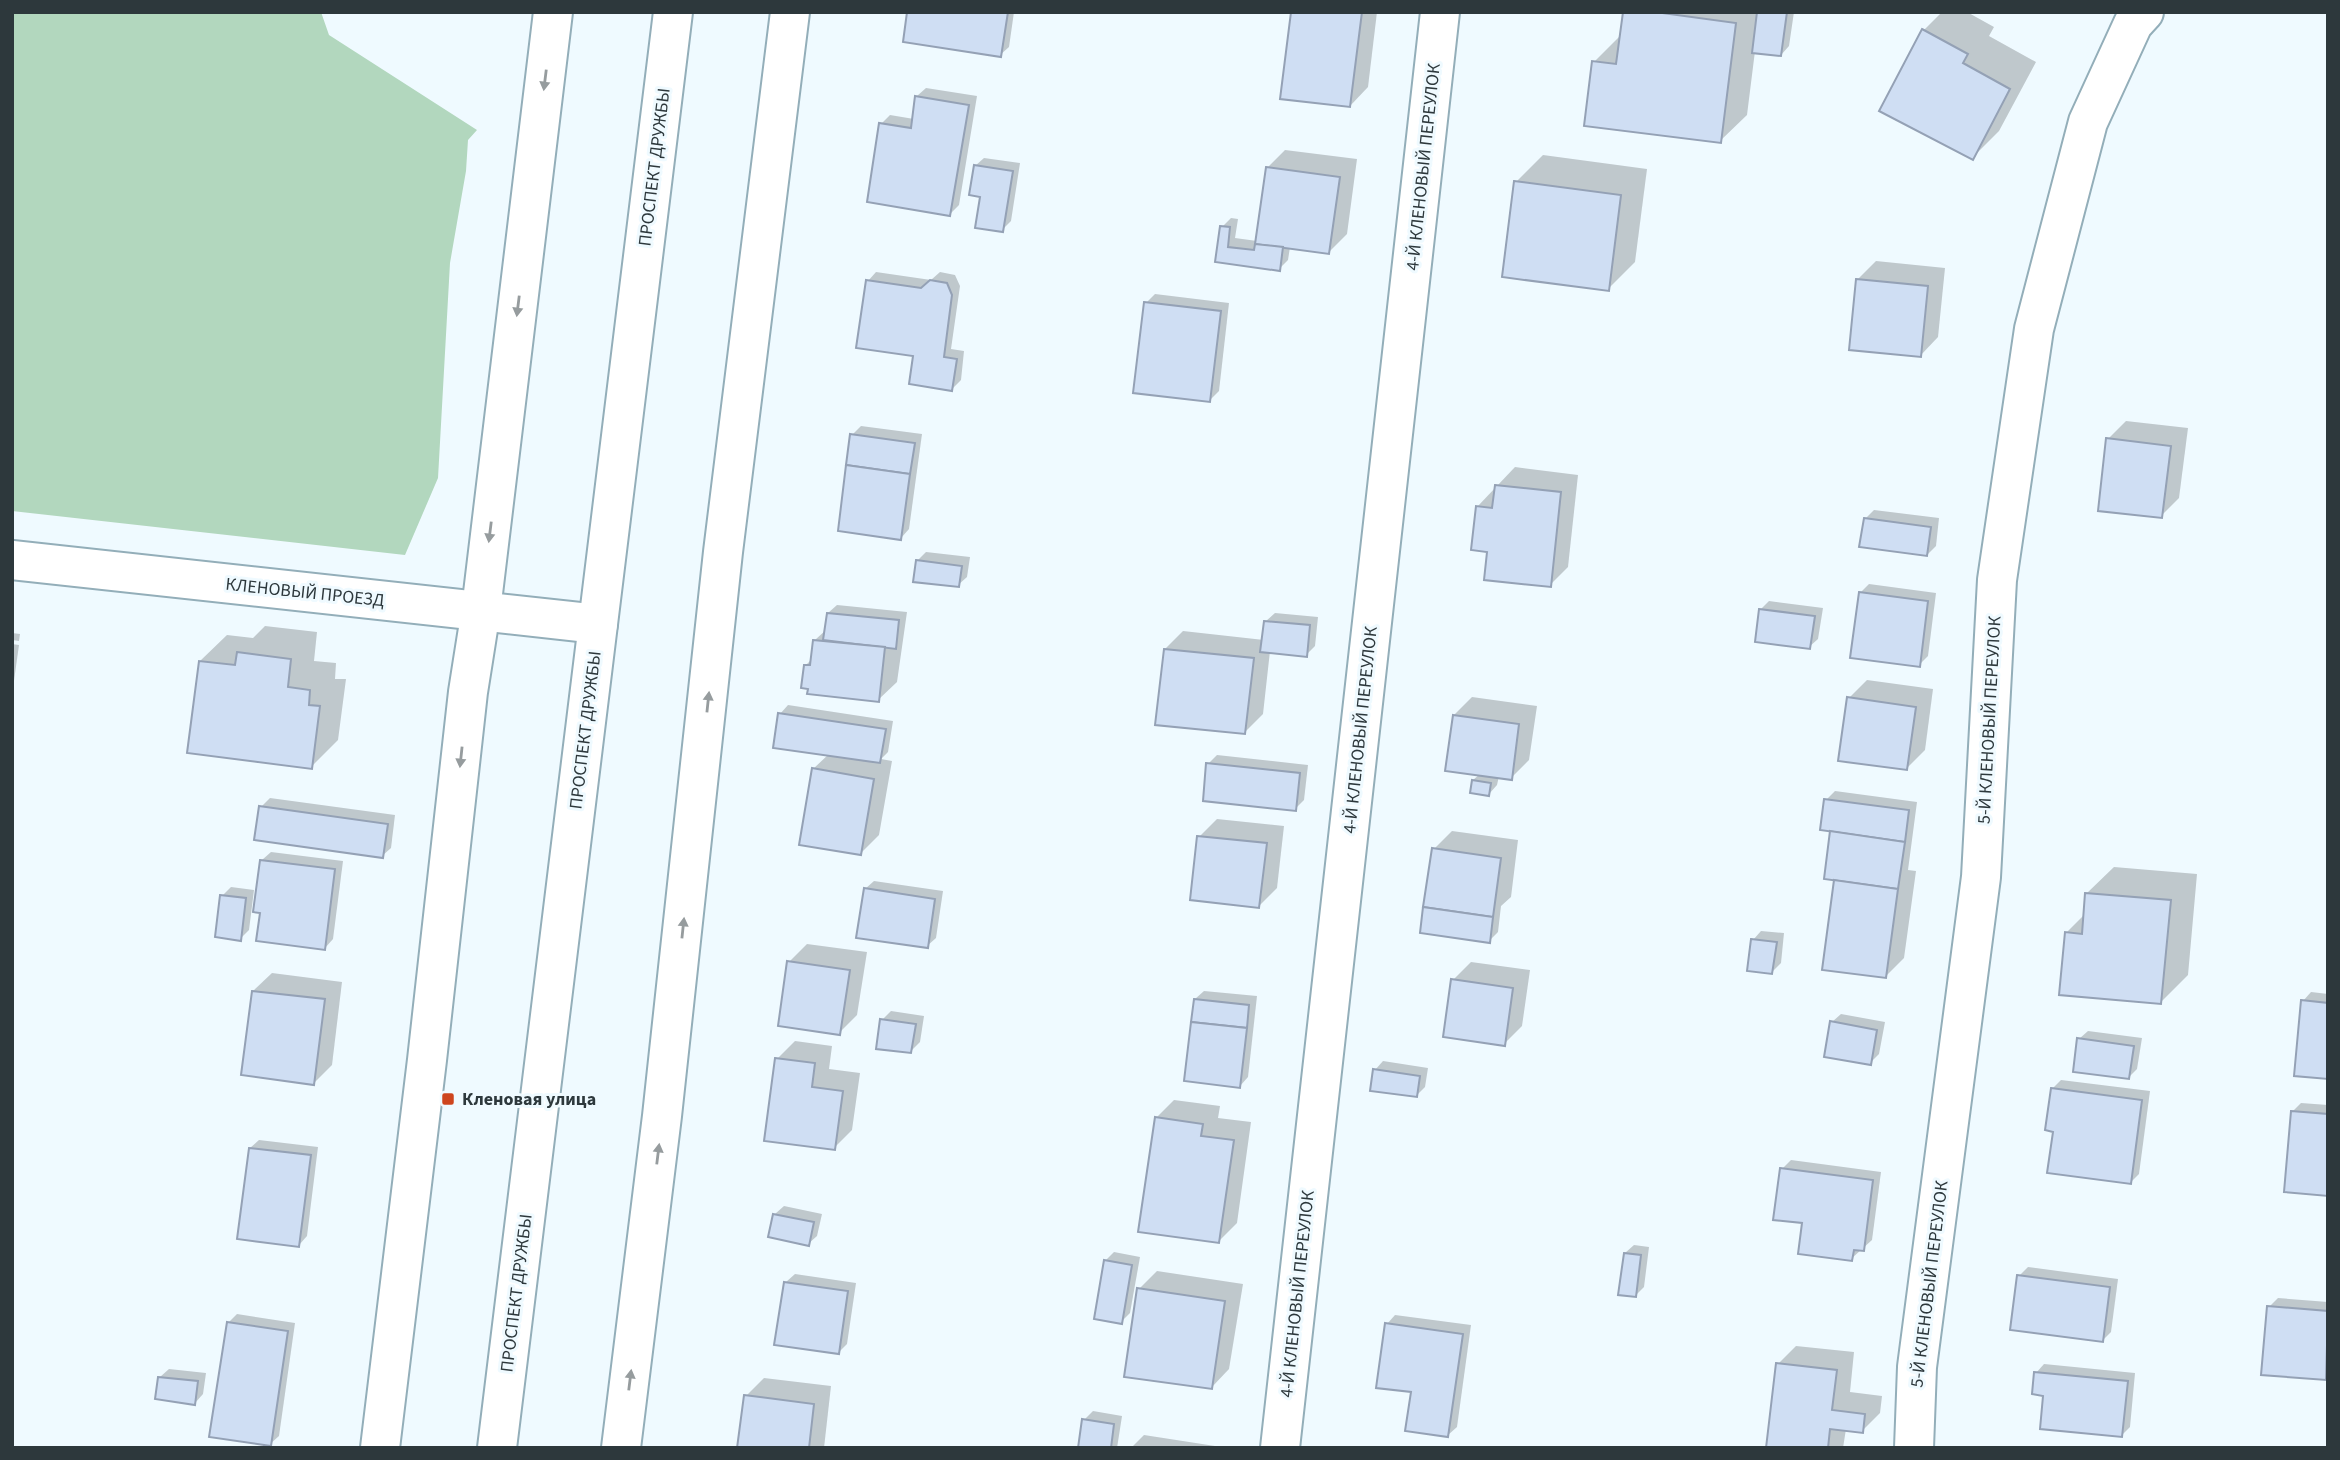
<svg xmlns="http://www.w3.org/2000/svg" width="2340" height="1460" font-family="'Source Sans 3',sans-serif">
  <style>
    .green { fill: #b2d7be }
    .shadow { fill: #0003 }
    .building { fill: #cfdef3; stroke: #94a1b5; stroke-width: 2 }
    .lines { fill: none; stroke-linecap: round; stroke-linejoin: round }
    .minor-casing { stroke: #93aeb9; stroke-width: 42 }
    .secondary-casing { stroke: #93aeb9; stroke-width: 42 }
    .minor { stroke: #fff; stroke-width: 38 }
    .secondary { stroke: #fff; stroke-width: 38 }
    .oneway { fill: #969c9e }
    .poi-dot { fill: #ce451e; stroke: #effaff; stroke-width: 2.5 }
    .labels { text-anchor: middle; stroke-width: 6; stroke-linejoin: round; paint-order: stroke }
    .street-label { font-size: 18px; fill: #2d383c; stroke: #effaff }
    .poi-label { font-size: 18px; font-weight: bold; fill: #2d383c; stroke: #effaff; text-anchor: start }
  </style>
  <rect width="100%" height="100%" fill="#effaff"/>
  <path class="green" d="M12,12H321L329,35L477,130L468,140L466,171L450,263L438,478L405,555L12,511Z"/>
  <g class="shadow">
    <path d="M1014,12L1009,47L1000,55L909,13Z"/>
    <path d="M1293,12H1377L1368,87L1350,106Z"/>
    <path d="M1625,12H1794L1789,46L1781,55L1755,51L1747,115L1720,141L1594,62L1621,35Z"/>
    <path d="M1942,12H1967L1994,27L1989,36L2036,62L1999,131L1972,158L1924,30Z"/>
    <path d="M926,88L977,96L959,205L950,214L881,124L890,115L914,119L917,96Z"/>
    <path d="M1285,150L1357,159L1347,234L1329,252L1290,247L1288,260L1279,269L1217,260L1222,227L1231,218L1238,219L1235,238L1257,241L1267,168Z"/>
    <path d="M1543,155L1647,169L1635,262L1608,289L1516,182Z"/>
    <path d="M984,158L1020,163L1011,221L1002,230L982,195L975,166Z"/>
    <path d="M1876,261L1945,268L1938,337L1920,356L1858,279Z"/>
    <path d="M876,272L931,280L940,272L955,275L960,286L951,349L964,351L961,380L952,389L915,354L868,281Z"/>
    <path d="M1155,294L1229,303L1219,391L1210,400L1146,303Z"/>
    <path d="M2126,421L2188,428L2179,498L2161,516L2108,439Z"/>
    <path d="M861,426L922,434L909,529L901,538L852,435Z"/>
    <path d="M1515,467L1578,475L1568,567L1550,585L1489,550L1477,507Z"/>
    <path d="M1874,510L1939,518L1936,546L1927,555L1865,519Z"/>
    <path d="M926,552L970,557L967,577L958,585L917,561Z"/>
    <path d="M1869,584L1936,593L1928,656L1919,665L1860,593Z"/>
    <path d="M1769,601L1823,608L1818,639L1809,647L1761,609Z"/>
    <path d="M837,605L907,612L897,682L878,700L805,666L813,658L815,640L827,629L828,613Z"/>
    <path d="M1275,613L1318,617L1315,646L1306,655L1270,651L1263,714L1245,732L1165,649L1183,631L1264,640L1266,621Z"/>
    <path d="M265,626L317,632L314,661L336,663L335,679H346L338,740L311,767L200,661L227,635L253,638Z"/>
    <path d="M12,633L20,634L19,641L12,640Z"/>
    <path d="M12,644L19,645L12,695Z"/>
    <path d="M1867,680L1933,689L1925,750L1907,768L1849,698Z"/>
    <path d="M1472,697L1537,706L1529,760L1511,778L1499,776L1497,785L1489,794L1473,780L1480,774L1454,715Z"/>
    <path d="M788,705L893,721L888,752L881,759L892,761L879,835L861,853L813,769L829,754L780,714Z"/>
    <path d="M1217,755L1308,765L1304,800L1295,809L1208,764Z"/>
    <path d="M1835,791L1917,802L1908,870L1916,871L1904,958L1886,976L1836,879L1832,830L1826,800Z"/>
    <path d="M270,798L395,815L391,848L382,856L261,807Z"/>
    <path d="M1217,819L1284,826L1277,888L1259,906L1199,837Z"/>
    <path d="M1452,831L1518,840L1511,897L1501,906L1498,932L1489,941L1434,849Z"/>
    <path d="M271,852L343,861L333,939L325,948L262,860Z"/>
    <path d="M2114,867L2197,874L2188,975L2161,1002L2066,933L2085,914L2087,893Z"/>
    <path d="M874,881L943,891L936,938L927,946L865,889Z"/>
    <path d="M231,887L254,890L249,930L240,939L222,896Z"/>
    <path d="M1761,931L1784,933L1781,963L1772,972L1753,940Z"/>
    <path d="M807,944L867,952L857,1015L839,1033L789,962Z"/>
    <path d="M1471,962L1530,970L1522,1026L1504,1044L1453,980Z"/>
    <path d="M272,973L342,982L332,1065L314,1083L253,991Z"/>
    <path d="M1204,991L1257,996L1248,1077L1240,1086L1195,999Z"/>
    <path d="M2311,992L2328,994V1077L2303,1001Z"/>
    <path d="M891,1011L924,1016L920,1042L911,1051L882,1020Z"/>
    <path d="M1841,1014L1885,1022L1879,1054L1870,1063L1832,1022Z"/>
    <path d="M2088,1031L2142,1038L2137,1069L2129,1077L2079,1039Z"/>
    <path d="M795,1041L832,1046L829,1069L860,1073L852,1130L834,1148L777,1059Z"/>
    <path d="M1383,1061L1428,1068L1425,1087L1416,1096L1375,1070Z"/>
    <path d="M2061,1080L2150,1091L2139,1174L2130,1183L2055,1130L2052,1089Z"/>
    <path d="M1174,1100L1220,1106L1218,1118L1251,1122L1237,1223L1219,1241L1156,1118Z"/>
    <path d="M2301,1103L2328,1105V1194L2292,1112Z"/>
    <path d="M259,1140L318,1147L307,1236L299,1245L250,1148Z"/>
    <path d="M1791,1160L1881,1172L1872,1240L1851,1259L1804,1222L1782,1169Z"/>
    <path d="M784,1206L822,1214L817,1236L808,1244L775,1214Z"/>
    <path d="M1634,1245L1649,1247L1644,1287L1635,1296L1625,1253Z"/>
    <path d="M1114,1252L1140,1257L1130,1313L1121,1322L1105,1261Z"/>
    <path d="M2028,1267L2118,1279L2111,1332L2102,1341L2019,1276Z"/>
    <path d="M1157,1271L1243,1284L1229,1369L1211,1388L1139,1289Z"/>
    <path d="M795,1274L856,1283L847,1344L838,1353L786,1282Z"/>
    <path d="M2278,1298L2328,1302V1376L2326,1378L2269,1307Z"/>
    <path d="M237,1314L295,1323L279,1436L270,1444L228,1323Z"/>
    <path d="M1395,1315L1471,1325L1457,1427L1448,1435L1413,1391L1387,1324Z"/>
    <path d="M1796,1346L1854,1352L1850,1392L1882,1396L1880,1413L1862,1431L1846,1429L1843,1448H1768L1778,1364Z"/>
    <path d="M2044,1364L2135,1373L2130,1427L2122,1435L2045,1394L2036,1373Z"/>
    <path d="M169,1369L206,1373L203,1394L195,1403L160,1377Z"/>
    <path d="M764,1378L831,1386L824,1448H739L746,1396Z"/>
    <path d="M1093,1411L1122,1416L1117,1448H1080L1084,1420Z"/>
    <path d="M1144,1435L1215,1446V1448H1131Z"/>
  </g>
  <g class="building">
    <path d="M907,12H1008L1001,57L903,42Z"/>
    <path d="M1291,12H1362L1350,107L1280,99Z"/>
    <path d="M1623,12H1655L1736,23L1721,143L1584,126L1592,61L1616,64Z"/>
    <path d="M1757,12H1787L1781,56L1752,53Z"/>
    <path d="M1922,29L1968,54L1963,63L2010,89L1973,160L1879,111Z"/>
    <path d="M915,96L969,105L950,216L867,202L879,123L911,128Z"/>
    <path d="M974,165L1013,171L1003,232L975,228L980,197L969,195Z"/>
    <path d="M1266,167L1340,177L1329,254L1255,244Z"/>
    <path d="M1514,181L1621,195L1609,291L1502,277Z"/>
    <path d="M1220,226L1230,227L1228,247L1254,250L1255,244L1283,247L1280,271L1215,262Z"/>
    <path d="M1856,279L1928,286L1921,357L1849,350Z"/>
    <path d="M866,280L921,288L930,280L947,283L952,295L944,357L957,359L952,391L909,384L913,356L856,348Z"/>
    <path d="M1144,302L1221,311L1210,402L1133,393Z"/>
    <path d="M850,434L915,443L910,474L846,465Z"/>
    <path d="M2106,438L2171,446L2162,518L2098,511Z"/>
    <path d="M846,465L910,474L901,540L838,531Z"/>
    <path d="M1495,485L1561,492L1551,587L1484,580L1487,552L1471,550L1476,506L1492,508Z"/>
    <path d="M1864,518L1931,527L1927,556L1859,547Z"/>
    <path d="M916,560L962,566L959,587L913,582Z"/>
    <path d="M1859,592L1928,601L1920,667L1850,658Z"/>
    <path d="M1759,609L1815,616L1810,649L1755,642Z"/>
    <path d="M827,613L899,620L896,649L823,640Z"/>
    <path d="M1264,621L1310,625L1307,657L1260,652Z"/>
    <path d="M813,640L885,647L879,702L807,694L808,689L801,688L804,665H810Z"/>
    <path d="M1164,649L1254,658L1245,734L1155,725Z"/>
    <path d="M237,652L291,659L288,687L310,690L309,705L320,706L312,769L187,753L199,661L235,665Z"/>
    <path d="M1847,697L1916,707L1907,770L1838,761Z"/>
    <path d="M778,713L886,729L880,763L773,748Z"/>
    <path d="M1453,715L1519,724L1512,780L1445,771Z"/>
    <path d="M1206,763L1300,773L1296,811L1203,801Z"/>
    <path d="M812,768L874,779L861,855L799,845Z"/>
    <path d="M1472,780L1491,783L1489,796L1470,793Z"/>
    <path d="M1824,799L1909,810L1905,842L1820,830Z"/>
    <path d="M259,806L388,824L383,858L254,840Z"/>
    <path d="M1830,831L1905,842L1898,889L1824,879Z"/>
    <path d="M1197,836L1267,843L1259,908L1190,900Z"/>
    <path d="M1432,848L1501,858L1493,917L1423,907Z"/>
    <path d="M260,860L335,869L325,950L256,941L260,913L253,912Z"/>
    <path d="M1834,880L1898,889L1886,978L1822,970Z"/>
    <path d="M864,888L935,899L928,948L856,938Z"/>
    <path d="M2085,893L2171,900L2161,1004L2059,995L2065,932L2082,934Z"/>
    <path d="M220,895L246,898L241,941L215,937Z"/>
    <path d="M1423,907L1493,917L1490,943L1420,933Z"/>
    <path d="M1751,939L1777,942L1772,974L1747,971Z"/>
    <path d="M787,961L850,970L840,1035L778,1026Z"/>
    <path d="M1451,979L1513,988L1505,1046L1443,1037Z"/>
    <path d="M252,991L325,999L314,1085L241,1075Z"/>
    <path d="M1194,999L1249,1005L1247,1028L1191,1022Z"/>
    <path d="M2301,1000L2328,1003V1079L2294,1076Z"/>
    <path d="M880,1019L916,1024L911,1053L876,1049Z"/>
    <path d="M1830,1021L1877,1030L1871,1065L1824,1057Z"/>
    <path d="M1191,1022L1247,1028L1240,1088L1184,1081Z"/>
    <path d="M2077,1038L2134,1046L2129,1079L2073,1072Z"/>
    <path d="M775,1058L815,1063L812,1087L843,1091L835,1150L764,1141Z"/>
    <path d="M1373,1069L1420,1076L1417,1097L1370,1091Z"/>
    <path d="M2051,1088L2142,1100L2131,1184L2047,1173L2053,1132L2045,1130Z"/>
    <path d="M2291,1111L2328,1114V1196L2284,1192Z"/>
    <path d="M1155,1117L1203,1124L1201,1136L1234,1140L1219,1243L1138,1232Z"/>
    <path d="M249,1148L311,1155L299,1247L237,1239Z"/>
    <path d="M1780,1168L1873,1180L1864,1251L1854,1250L1852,1261L1798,1254L1802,1223L1773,1220Z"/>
    <path d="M773,1214L814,1222L809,1246L768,1237Z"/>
    <path d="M1624,1253L1641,1255L1636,1297L1618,1295Z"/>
    <path d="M1104,1260L1132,1265L1122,1324L1094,1319Z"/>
    <path d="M2017,1275L2110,1287L2103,1342L2010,1330Z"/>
    <path d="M784,1282L848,1291L839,1354L774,1345Z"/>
    <path d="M1137,1288L1225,1301L1212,1389L1124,1377Z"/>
    <path d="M2267,1306L2328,1311L2326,1380L2261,1375Z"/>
    <path d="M227,1322L288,1331L271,1446L209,1437Z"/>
    <path d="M1385,1323L1463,1334L1448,1437L1405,1431L1411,1392L1376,1388Z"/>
    <path d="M1776,1363L1837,1370L1832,1410L1865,1414L1863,1433L1830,1429L1828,1448H1766Z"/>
    <path d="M2034,1372L2128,1381L2122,1437L2040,1429L2043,1396L2032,1394Z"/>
    <path d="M158,1377L198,1381L195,1405L155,1399Z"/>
    <path d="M744,1395L814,1404L809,1448H737Z"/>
    <path d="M1082,1419L1114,1424L1111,1448H1078Z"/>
  </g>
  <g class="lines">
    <g class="minor-casing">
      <g id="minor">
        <path d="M12,560L598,624"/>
        <path d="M380,1448L427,1060L468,692L481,610L553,12"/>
        <path d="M621,1448L662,1116L723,552L790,12"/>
        <path d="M1280,1448L1440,12"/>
        <path d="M1914,1448L1917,1367L1981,877L1997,580L2034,329L2088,122L2133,24L2144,12"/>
      </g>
    </g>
    <g class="secondary-casing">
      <path id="secondary" d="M497,1448L673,12"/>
    </g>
    <use href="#minor" class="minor"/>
    <use href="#secondary" class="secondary"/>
  </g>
  <defs><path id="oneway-solid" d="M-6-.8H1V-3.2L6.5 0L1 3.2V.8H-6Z" transform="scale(1.75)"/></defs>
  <g class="oneway">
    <use href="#oneway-solid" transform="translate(545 80) rotate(97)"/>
    <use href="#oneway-solid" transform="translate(518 306) rotate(97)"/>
    <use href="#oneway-solid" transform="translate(490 532) rotate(97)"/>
    <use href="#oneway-solid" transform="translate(708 702) rotate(-84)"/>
    <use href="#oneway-solid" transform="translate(461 757) rotate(96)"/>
    <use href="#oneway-solid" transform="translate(683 928) rotate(-84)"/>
    <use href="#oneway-solid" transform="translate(658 1154) rotate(-83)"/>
    <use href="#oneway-solid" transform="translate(630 1380) rotate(-83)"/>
  </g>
  <rect class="poi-dot" x="441" y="1092" width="14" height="14" rx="3.5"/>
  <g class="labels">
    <g class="street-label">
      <text transform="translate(654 167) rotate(-83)" y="6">ПРОСПЕКТ ДРУЖБЫ</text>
      <text transform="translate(1423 167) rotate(-84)" y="6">4-Й КЛЕНОВЫЙ ПЕРЕУЛОК</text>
      <text transform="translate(305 592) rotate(6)" y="6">КЛЕНОВЫЙ ПРОЕЗД</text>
      <text transform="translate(1989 720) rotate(-87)" y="6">5-Й КЛЕНОВЫЙ ПЕРЕУЛОК</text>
      <text transform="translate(585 730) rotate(-83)" y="6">ПРОСПЕКТ ДРУЖБЫ</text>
      <text transform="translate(1360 730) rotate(-84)" y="6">4-Й КЛЕНОВЫЙ ПЕРЕУЛОК</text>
      <text transform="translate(1929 1284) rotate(-83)" y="6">5-Й КЛЕНОВЫЙ ПЕРЕУЛОК</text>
      <text transform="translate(516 1293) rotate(-83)" y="6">ПРОСПЕКТ ДРУЖБЫ</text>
      <text transform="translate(1297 1294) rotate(-84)" y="6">4-Й КЛЕНОВЫЙ ПЕРЕУЛОК</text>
    </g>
    <g class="poi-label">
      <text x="462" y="1105">Кленовая улица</text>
    </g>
  </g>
  <rect width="2340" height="1460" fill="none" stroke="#2d383c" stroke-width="28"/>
</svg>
